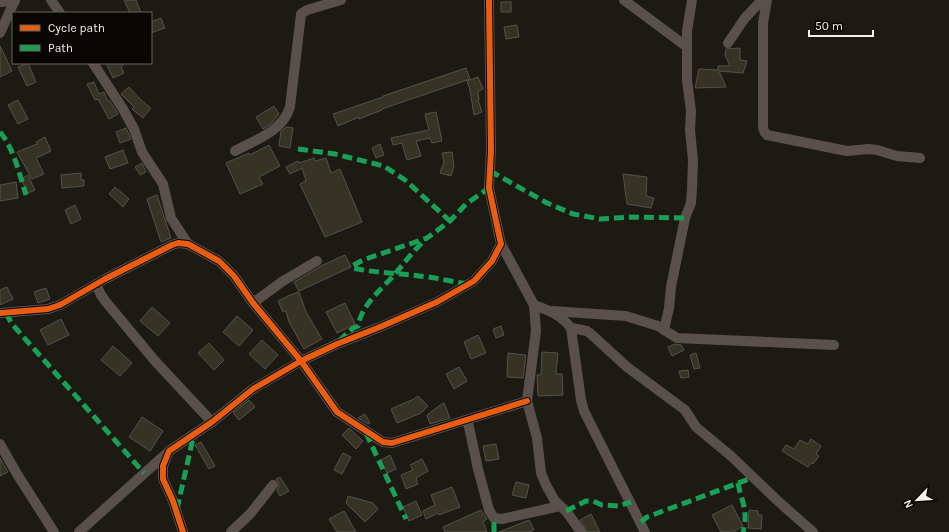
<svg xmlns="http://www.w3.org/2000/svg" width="949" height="532" font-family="Karla,sans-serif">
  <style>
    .building { fill: #363325; stroke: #54524c }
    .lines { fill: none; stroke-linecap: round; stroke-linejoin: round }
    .minor { stroke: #5a504b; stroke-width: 10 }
    .quiet { stroke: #1a9f57; stroke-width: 5; stroke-dasharray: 10 5; stroke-linecap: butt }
    .cycleway-casing { stroke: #080703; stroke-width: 8 }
    .cycleway { stroke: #e95d12; stroke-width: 6 }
  </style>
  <rect width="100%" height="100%" fill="#1c1a13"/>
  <g class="building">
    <path d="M124,0H136L141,13H130Z"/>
    <rect x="501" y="2" width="10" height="10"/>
    <path d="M161,18L165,28L151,33V22Z"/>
    <path d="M517,25L519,37L506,39L504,27Z"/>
    <path d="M0,46L12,71L0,77Z"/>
    <path d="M740,48V60L747,61L743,73L719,71L726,87L695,88L699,69L718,70V66H730L725,55L726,49Z"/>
    <path d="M28,63L36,82L27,86L18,67Z"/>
    <path d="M106,63H125L121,67L124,73L113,78Z"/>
    <path d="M466,68L470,79L382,109V110L359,119V117L338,126L333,114L383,97V96Z"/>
    <path d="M478,77L483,89L478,91L479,100H478L482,112L474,115L470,90L467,81Z"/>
    <path d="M94,82L99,94L104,92L108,101H110L118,114L109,119L98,99L95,100L87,84Z"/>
    <path d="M129,87L141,100L151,108L143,118L132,109L134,107L121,94Z"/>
    <path d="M18,100L28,119L18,124L8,105Z"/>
    <path d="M274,106L279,114L271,124L263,129L256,117Z"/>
    <path d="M436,112L442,141L432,143L430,138L416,141L421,156L407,160L402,143L393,145L391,138L429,130L425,114Z"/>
    <path d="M286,127L293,128L290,148L279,146L281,131Z"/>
    <path d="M126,128L131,139L120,143L116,132Z"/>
    <path d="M45,137L51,151L36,158L44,174L32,179L17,152L37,144L36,142Z"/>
    <path d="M380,144L384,155L376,158L372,148Z"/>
    <path d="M269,145L280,166L259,177L263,184L240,194L226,163L249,153L250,155Z"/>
    <path d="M123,150L128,163L110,169L105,157Z"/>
    <path d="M452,152L454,166L451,176L440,173L444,162L442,153Z"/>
    <path d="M314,158L315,161L326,158L331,173L340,169L362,222L325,237L300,184L306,181L302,168L290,174L286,167L298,161L299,163Z"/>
    <path d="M142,163L146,172L140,175L135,167Z"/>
    <path d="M81,173V180H84V186L62,188L61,175Z"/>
    <path d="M623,174L647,177L646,196L654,198L651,208L627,204Z"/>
    <path d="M28,175L35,190L28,193L21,179Z"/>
    <path d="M16,182L18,198L0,201V185Z"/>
    <path d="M115,187L129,199L123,207L109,194Z"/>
    <path d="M157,195L171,238L161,242L147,199Z"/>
    <path d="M75,205L81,219L71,224L65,210Z"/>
    <path d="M345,255L351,267L299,291L294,282L321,266Z"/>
    <path d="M7,287L13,299L0,305V290Z"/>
    <path d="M46,288L50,299L38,303L34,292Z"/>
    <path d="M299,292L306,312L322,339L304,349L289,322L286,311L283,312L278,301L290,295Z"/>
    <path d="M345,303L355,324L337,333L326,312Z"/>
    <path d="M152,307L170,323L158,336L140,321Z"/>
    <path d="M237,316L253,330L239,346L223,332Z"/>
    <path d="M61,319L69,335L48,345L40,330Z"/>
    <path d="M501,326L504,335L496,338L493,329Z"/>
    <path d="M478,335L486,353L471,359L464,342Z"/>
    <path d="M262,340L278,355L265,369L249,354Z"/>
    <path d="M209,343L224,360L214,370L198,353Z"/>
    <path d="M675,344L681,345L684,350L672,356L668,347Z"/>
    <path d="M113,346L132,363L120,376L101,360Z"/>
    <path d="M542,352L558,353L556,374H562L563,395L538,396L537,375H541Z"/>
    <path d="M508,353L526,355L523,378L507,377Z"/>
    <path d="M696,353L700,368L694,369L690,355Z"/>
    <path d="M459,367L467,381L454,389L446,374Z"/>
    <path d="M688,370L689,377L681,378L679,371Z"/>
    <path d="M418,396L428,406L421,413L397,423L391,409L414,399Z"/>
    <path d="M249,400L255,407L239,420L233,413Z"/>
    <path d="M444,403L450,418L430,424L427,415L439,406Z"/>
    <path d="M365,414L370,423L368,424L358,418Z"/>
    <path d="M142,417L163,431L150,451L129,437Z"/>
    <path d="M349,428L363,441L356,449L342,435Z"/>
    <path d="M811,439L821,446L816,454L819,456L813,464L812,462L808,467L782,451L786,445L794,449L800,440L808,444Z"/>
    <path d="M201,442L215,466L209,469L195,445Z"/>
    <path d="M496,444L499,459L486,461L483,446Z"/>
    <path d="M343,453L351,457L342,474L334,470Z"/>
    <path d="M390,455L396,469L387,473L381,460Z"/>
    <path d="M0,458L8,472L0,476Z"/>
    <path d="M422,459L428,471L416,478L418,484L406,489L401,475L413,470L410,465Z"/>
    <path d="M280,477L289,491L280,496L277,491L279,486V483L276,479Z"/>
    <path d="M516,482L529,485L526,498L512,495Z"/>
    <path d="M452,487L460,507L439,515L438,513L426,519L423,511L435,505L431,495Z"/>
    <path d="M348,496L373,503L378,509L365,522L346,503Z"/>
    <path d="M416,501L422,515L409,521L403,507Z"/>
    <path d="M732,505L743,526L733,532H721L712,515Z"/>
    <path d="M481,510L487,519L483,522L487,532H445L443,527Z"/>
    <path d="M749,510L758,511V515H762L761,529L748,528Z"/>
    <path d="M344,511L356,532H337L329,519Z"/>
    <path d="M591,514L600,532H587L580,520Z"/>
    <path d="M529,520L534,530L530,532H499Z"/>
  </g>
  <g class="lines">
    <g class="minor">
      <path d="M51,0L60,13"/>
      <path d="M624,0L687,47"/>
      <path d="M767,0L763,23V120C763,126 762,130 767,135L847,151L869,149L877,150L897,156L920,158"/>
      <path d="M0,2L15,1"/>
      <path d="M0,33L15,0"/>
      <path d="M728,43L745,18L762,0"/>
      <path d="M93,63L123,109L134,129L142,152L163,184L171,218L188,244"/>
      <path d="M235,151C255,140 283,131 290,107L301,14L307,10L341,0"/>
      <path d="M501,244L534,305L536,331L527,401L537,438L541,473L546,485L555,501L566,511L581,532"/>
      <path d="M96,284L101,295L106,302L155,361L212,422"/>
      <path d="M253,303L283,281L317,261"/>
      <path d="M534,305C548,310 561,315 571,328L581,400L584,411L645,532"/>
      <path d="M552,311L626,316L658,326L677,338L834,345"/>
      <path d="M0,313L48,309L60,305L105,279L172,245L178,243L188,244L219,261L234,276L253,303L301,361L337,412L383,442L392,443L527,401"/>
      <path d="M571,328L587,331L591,334L627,367L685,410L696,427L731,456L779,502L813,532"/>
      <path d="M664,330L669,308L671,287L685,218L691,203L692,189L693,160L690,130L691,111L687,80V31L692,0"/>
      <path d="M467,420L469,427L478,469L489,510L494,518L502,519L560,506"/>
      <path d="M0,444L17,474L54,532"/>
      <path d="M79,532L167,453"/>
      <path d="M183,532L173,501L163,479V466L169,451L212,422L253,389L301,361L337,344L380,327L437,302L474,281L492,261L501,244L489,188L491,151L489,0"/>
      <path d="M231,532L250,514L273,485"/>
    </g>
    <g class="quiet">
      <path d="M0,132C14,149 19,173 26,195"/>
      <path d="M298,149L335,154L384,166L405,180L450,221"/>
      <path d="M490,171L547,203L573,214L600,219L631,217L685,218"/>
      <path d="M468,284C452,282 435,277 419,276C397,273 375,273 353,268L352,266L363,260L427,238L450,221L466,204L489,188"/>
      <path d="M6,313L12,324L144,473"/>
      <path d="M339,341L353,328L358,326C362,304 381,290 395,274C405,262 414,250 426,239"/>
      <path d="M366,433L406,519"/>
      <path d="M738,483C740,495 746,507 745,519C745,523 744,528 743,532"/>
      <path d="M177,509L194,434"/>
      <path d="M566,511L586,501H593L602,505L618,506L631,502"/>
      <path d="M641,522L647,517L752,478"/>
      <path d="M494,532V518"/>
    </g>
    <g class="cycleway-casing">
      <g id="cycleway">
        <path d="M0,313L48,309L60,305L105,279L172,245L178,243L188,244L219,261L234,276L253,303L301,361L337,412L383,442L392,443L527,401"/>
        <path d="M183,532L173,501L163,479V466L169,451L212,422L253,389L301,361L337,344L380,327L437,302L474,281L492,261L501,244L489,188L491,151L489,0"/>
      </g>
    </g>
    <use href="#cycleway" class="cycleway"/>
  </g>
  <rect x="12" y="12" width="140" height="52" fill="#080703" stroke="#66655f"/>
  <rect x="20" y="25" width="20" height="6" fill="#e95d12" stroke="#66655f"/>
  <text x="48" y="32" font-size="12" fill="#f4f1e9">Cycle path</text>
  <rect x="20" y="45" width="20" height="6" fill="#1a9f57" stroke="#66655f"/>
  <text x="48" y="52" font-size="12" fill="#f4f1e9">Path</text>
  <g transform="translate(917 500) rotate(245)" stroke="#080703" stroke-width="3" paint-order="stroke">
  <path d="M0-3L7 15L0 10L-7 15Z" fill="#f4f1e9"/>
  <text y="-6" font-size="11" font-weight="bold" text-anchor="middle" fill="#f4f1e9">N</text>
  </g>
  <path d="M809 30v6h64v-6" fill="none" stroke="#f4f1e9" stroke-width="2"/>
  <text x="815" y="30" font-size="12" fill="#f4f1e9" stroke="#080703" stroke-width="3" paint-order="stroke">50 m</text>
</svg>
